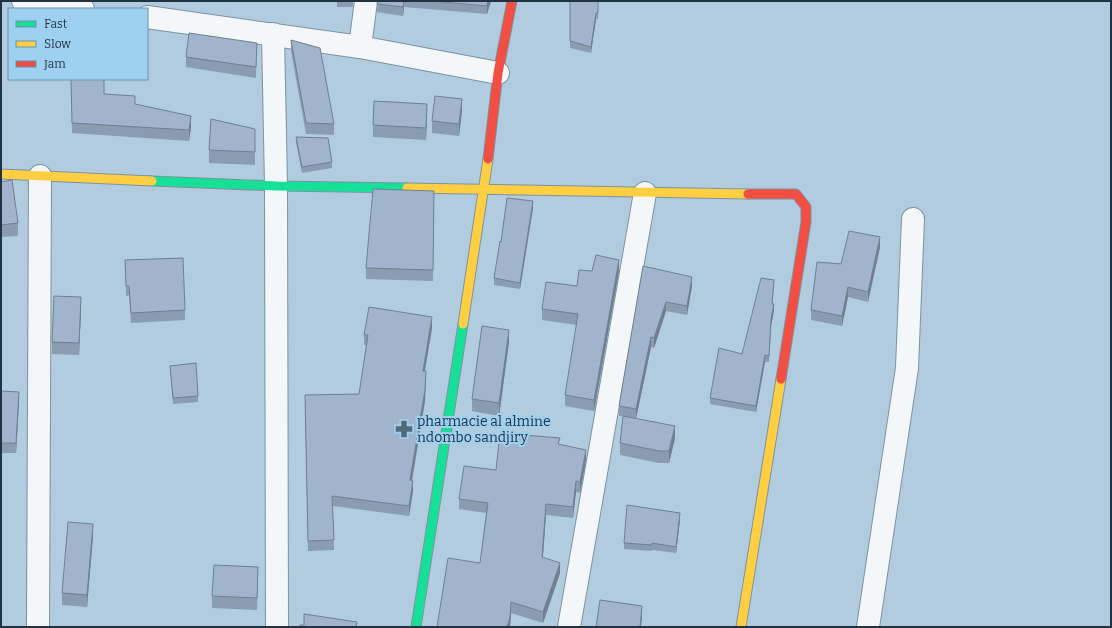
<svg xmlns="http://www.w3.org/2000/svg" width="1112" height="628" font-family="Bitter,serif">
  <style>
    .lines { fill: none; stroke-linecap: round; stroke-linejoin: round }
    .street-casing { stroke: #7d92a1; stroke-width: 24 }
    .fast-casing { stroke: #7d92a1; stroke-width: 11 }
    .slow-casing { stroke: #7d92a1; stroke-width: 11 }
    .jam-casing { stroke: #7d92a1; stroke-width: 11 }
    .street { stroke: #f3f7fa; stroke-width: 22 }
    .fast { stroke: #16e098; stroke-width: 9 }
    .slow { stroke: #ffcf43; stroke-width: 9 }
    .jam { stroke: #f24e42; stroke-width: 9 }
    .wall { fill: #8a9caf }
    .shaded-wall { fill: #707f8f }
    .building { fill: #a0b5cc; stroke: #707f8f }
    .labels { text-anchor: middle; stroke-width: 4; stroke-linejoin: round; paint-order: stroke }
    .poi-label { font-size: 14px; fill: #1f3340; stroke: #9ed0f2; text-anchor: start }
  </style>
  <rect width="100%" height="100%" fill="#b1ccdf"/>
  <g class="lines">
    <g class="street-casing">
      <g id="street">
        <path d="M23,1L83,9"/>
        <path d="M147,17L360,47L498,73"/>
        <path d="M273,34L276,186L277,627"/>
        <path d="M360,47L366,1"/>
        <path d="M38,627L40,176"/>
        <path d="M569,627L645,193"/>
        <path d="M868,627L907,368L913,219"/>
      </g>
    </g>
    <g class="fast-casing">
      <g id="fast">
        <path d="M152,181L276,186L407,188"/>
        <path d="M416,627L463,324"/>
      </g>
    </g>
    <g class="slow-casing">
      <g id="slow">
        <path d="M1,174L152,181"/>
        <path d="M407,188L748,194"/>
        <path d="M463,324L488,159"/>
        <path d="M741,627L781,379"/>
      </g>
    </g>
    <g class="jam-casing">
      <g id="jam">
        <path d="M488,159L498,73L512,1"/>
        <path d="M748,194H796L806,207V222L781,379"/>
      </g>
    </g>
    <use href="#street" class="street"/>
    <use href="#fast" class="fast"/>
    <use href="#slow" class="slow"/>
    <use href="#jam" class="jam"/>
  </g>
  <g class="wall">
    <rect x="337" y="1" width="16" height="6"/>
    <path d="M378,1H491L487,14L404,7L403,16L377,12Z"/>
    <path d="M570,1H598V19H596L591,53L570,48Z"/>
    <path d="M291,40L334,124V135L306,134L291,51Z"/>
    <path d="M257,43L256,78L186,67V57Z"/>
    <path d="M71,79L104,94L135,104L191,127L189,141L72,133Z"/>
    <path d="M462,111L459,136L432,133V121Z"/>
    <path d="M427,116L426,140L373,137V125Z"/>
    <path d="M255,129V165L209,163V150Z"/>
    <path d="M296,137L332,162V168L302,173L296,143Z"/>
    <path d="M1,182L18,223V236L1,237Z"/>
    <path d="M434,191L433,281L366,279V268Z"/>
    <path d="M533,208L520,289L494,285V278L501,242Z"/>
    <path d="M880,247L868,302L848,297L842,326L811,320V310L841,264Z"/>
    <path d="M125,260L185,310V320L131,323L129,295L126,296Z"/>
    <path d="M643,266L692,286L687,315L666,311L654,348L651,347L636,418L675,438L669,463H659L620,455V443L623,416H619V406Z"/>
    <path d="M592,271H619L594,411L565,406V395L577,325L542,320V309L577,286Z"/>
    <path d="M774,286L772,304L774,311L771,326L769,362H765L756,412L710,404V398L742,354Z"/>
    <path d="M81,310L79,355L52,354V342Z"/>
    <path d="M432,328L425,371L426,381L425,401L412,481L413,491L409,516L333,506L334,550L308,551L305,405L359,394L367,346L364,345V335Z"/>
    <path d="M509,342L499,416L472,411V399Z"/>
    <path d="M170,366L198,396V402L173,404Z"/>
    <path d="M1,391L19,402L16,453H1Z"/>
    <path d="M560,444L586,460L580,493L576,492L573,518L546,515L543,557L560,573L543,623L511,613L510,627H437L480,563L486,513L459,509V499L496,470Z"/>
    <path d="M680,520L676,553L652,550V551L624,549V543Z"/>
    <path d="M93,536L87,607L62,605V593Z"/>
    <path d="M258,579L257,610L212,608V596Z"/>
  </g>
  <g class="shaded-wall">
    <path d="M404,1V7L403,16V7Z"/>
    <path d="M488,1H491L487,14V6Z"/>
    <path d="M596,13V19L591,53V47Z"/>
    <path d="M462,99V111L459,136V124Z"/>
    <path d="M427,104V116L426,140V128Z"/>
    <path d="M191,116V127L189,141V130Z"/>
    <path d="M533,201V208L520,289V283Z"/>
    <path d="M880,237V247L868,302V292Z"/>
    <path d="M619,260V271L594,411V400Z"/>
    <path d="M692,277V286L687,315V306Z"/>
    <path d="M848,287V297L842,326V316Z"/>
    <path d="M81,297V310L79,355V343Z"/>
    <path d="M666,302V311L654,348V338Z"/>
    <path d="M774,304V311L771,326L769,362L771,319Z"/>
    <path d="M432,317V328L423,381V371Z"/>
    <path d="M509,330V342L499,416V403Z"/>
    <path d="M651,337V347L636,419V409Z"/>
    <path d="M765,355V362L756,412V406Z"/>
    <path d="M426,371L425,401L410,491V480Z"/>
    <path d="M19,392V402L16,453V443Z"/>
    <path d="M675,426V438L669,463V451Z"/>
    <path d="M586,450V460L580,493V482Z"/>
    <path d="M413,481V491L409,516V506Z"/>
    <path d="M576,481V492L573,518V507Z"/>
    <path d="M546,504V515L542,567V557Z"/>
    <path d="M680,513V520L676,553V547Z"/>
    <path d="M93,524V536L87,607V595Z"/>
    <path d="M560,563V573L543,623V612Z"/>
    <path d="M511,602V613L510,627H507Z"/>
    <path d="M642,606V618L641,627H640Z"/>
  </g>
  <g class="building">
    <path d="M378,1H404L403,7L377,4Z"/>
    <path d="M431,1H488L487,6Z"/>
    <path d="M570,1H598V13H596L591,47L570,41Z"/>
    <path d="M189,33L257,43L256,67L186,57Z"/>
    <path d="M291,40L320,48L334,124L306,123Z"/>
    <path d="M71,79H104V94L135,96V104L191,116L189,130L72,123Z"/>
    <path d="M435,96L462,99L459,124L432,121Z"/>
    <path d="M374,101L427,104L426,128L373,125Z"/>
    <path d="M211,119L255,129V152L209,150Z"/>
    <path d="M296,137L328,138L332,162L302,167Z"/>
    <path d="M12,180L18,223L1,225V182Z"/>
    <path d="M373,189L434,191L433,270L366,268Z"/>
    <path d="M507,198L533,201L520,283L494,278L500,241L501,242Z"/>
    <path d="M849,231L880,237L868,292L848,287L842,316L811,310L817,262L841,264Z"/>
    <path d="M596,255L619,260L594,400L565,395L578,314L542,309L546,282L577,286L579,270L592,271Z"/>
    <path d="M183,258L185,310L131,313L129,286H126L125,260Z"/>
    <path d="M643,266L692,277L687,306L666,302L654,338L651,337L636,409L619,406Z"/>
    <path d="M761,278L774,280L772,304H774L771,319L769,356L765,355L756,406L710,398L719,348L742,354Z"/>
    <path d="M54,296L81,297L79,343L52,342Z"/>
    <path d="M369,307L432,317L423,371H426L425,390L410,480L413,481L409,506L332,496L334,540L308,541L305,395L359,394L368,335H364Z"/>
    <path d="M482,326L509,330L499,403L472,399Z"/>
    <path d="M196,363L198,396L173,398L170,366Z"/>
    <path d="M1,391L19,392L16,443H1Z"/>
    <path d="M623,416L675,426L669,451H659L620,443Z"/>
    <path d="M500,433L560,438L558,444L586,450L580,482L576,481L573,507L546,504L542,557L560,563L543,612L511,602L510,617L507,627H437L448,558L480,563L488,503L459,499L464,466L496,470Z"/>
    <path d="M627,505L680,513L676,547L652,543V545L624,543Z"/>
    <path d="M68,522L93,524L87,595L62,593Z"/>
    <path d="M214,565L258,567L257,598L212,596Z"/>
    <path d="M600,600L642,606L640,627H596Z"/>
    <path d="M304,614L357,622L356,627H300V625H304Z"/>
  </g>
  <defs>
    <g id="pharmacy-bare" transform="scale(1.38)"><path d="M-2-6h4v4h4v4h-4v4h-4v-4h-4v-4h4Z" fill="#526978" stroke="#9ed0f2" stroke-width="2.5" paint-order="stroke"/></g>
  </defs>
  <g fill-rule="evenodd">
    <use href="#pharmacy-bare" x="404" y="429"/>
  </g>
  <g class="labels">
    <g class="poi-label">
      <text x="417" y="426">pharmacie al almine<tspan x="417" dy="16">ndombo sandjiry</tspan></text>
    </g>
  </g>
  <rect width="1112" height="628" fill="none" stroke="#1f3340" stroke-width="4"/>
  <rect x="8" y="8" width="140" height="72" fill="#9ed0f2" stroke="#6b91ab"/>
  <rect x="16" y="21" width="20" height="6" fill="#16e098" stroke="#6b91ab"/>
  <text x="44" y="28" font-size="12" fill="#1f3340">Fast</text>
  <rect x="16" y="41" width="20" height="6" fill="#ffcf43" stroke="#6b91ab"/>
  <text x="44" y="48" font-size="12" fill="#1f3340">Slow</text>
  <rect x="16" y="61" width="20" height="6" fill="#f24e42" stroke="#6b91ab"/>
  <text x="44" y="68" font-size="12" fill="#1f3340">Jam</text>
</svg>
